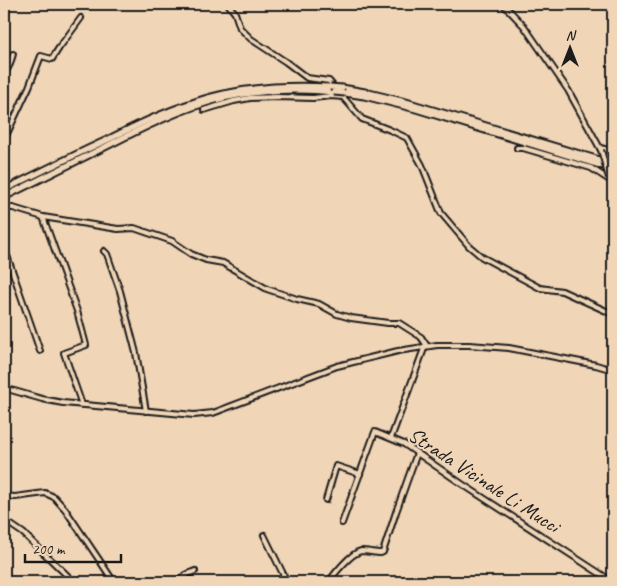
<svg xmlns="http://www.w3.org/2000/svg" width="617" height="586" font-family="Caveat,sans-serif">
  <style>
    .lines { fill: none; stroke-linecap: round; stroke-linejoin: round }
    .minor-casing { stroke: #1c1c1c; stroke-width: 8 }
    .highway-casing { stroke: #1c1c1c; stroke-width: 9 }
    .minor { stroke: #f0d5b7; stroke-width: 4 }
    .highway { stroke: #f0d5b7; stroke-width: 5 }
    .minor-bridge-casing { stroke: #1c1c1c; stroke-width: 8; stroke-linecap: butt }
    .highway-bridge-casing { stroke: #1c1c1c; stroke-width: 9; stroke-linecap: butt }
    .minor-bridge { stroke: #f0d5b7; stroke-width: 4 }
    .highway-bridge { stroke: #f0d5b7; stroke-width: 5 }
    .labels { text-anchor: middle; stroke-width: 4; stroke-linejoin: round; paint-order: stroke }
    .street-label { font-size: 21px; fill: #1c1c1c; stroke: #f0d5b7 }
  </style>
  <rect width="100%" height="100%" fill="#f0d5b7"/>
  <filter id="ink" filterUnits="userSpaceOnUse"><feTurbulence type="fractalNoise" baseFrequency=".02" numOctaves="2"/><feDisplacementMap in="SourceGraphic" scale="10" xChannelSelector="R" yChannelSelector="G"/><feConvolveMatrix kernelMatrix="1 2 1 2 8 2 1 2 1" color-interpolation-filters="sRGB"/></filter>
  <g filter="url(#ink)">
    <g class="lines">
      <g class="minor-casing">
        <g id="minor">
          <path d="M228,4L235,13L240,28L251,39L286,62L307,78L329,81L362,119L390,130L407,138L422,165L441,213L469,246L482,257L540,288L562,291L613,314"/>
          <path d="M503,4L524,26L568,90L601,150"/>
          <path d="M4,75L10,64L13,54"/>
          <path d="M204,110L234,101L250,98L277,97L313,98L331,96L343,97"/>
          <path d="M4,140L29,87L41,56L52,59L59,48L81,18"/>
          <path d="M517,148H523L591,168L611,181"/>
          <path d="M600,148L613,151"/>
          <path d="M4,208H13L43,217L118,229L134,228L172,241L191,254L206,260L223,263L267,289L297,299L319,304L337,314L351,318L388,323H399L421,337L427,346"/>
          <path d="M43,217L77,311L86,345L64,353L82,405"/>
          <path d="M4,247L40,351"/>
          <path d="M104,251L107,254L120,291L136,353L146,411"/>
          <path d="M4,388L42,399L63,403L194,415L213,413L337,366L398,351L437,345H469L509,348L596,365L613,370"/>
          <path d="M391,438L425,346"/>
          <path d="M4,496L15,497L45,493L54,497L65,509L114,582"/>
          <path d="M326,500L336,466L360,474"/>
          <path d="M4,520L23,533L74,582"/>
          <path d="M342,523L375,432L404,444L462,484L613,582"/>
          <path d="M264,535L287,582"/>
          <path d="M176,582L186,575L195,571"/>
          <path d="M329,582C334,574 351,553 361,551C367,551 375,553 381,553L383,552L396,512L417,453"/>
        </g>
      </g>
      <g class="highway-casing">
        <g id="highway">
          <path d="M342,88L365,92L406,102L613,164"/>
          <path d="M345,93L364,96L416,109L613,169"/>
          <path d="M4,190C38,173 72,156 107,140C144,121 183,103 224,94C259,86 294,85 330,87"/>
          <path d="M4,197C38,180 73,163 107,146C144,127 182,108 223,98C259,90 297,88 334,92"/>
        </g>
      </g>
      <use href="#minor" class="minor"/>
      <use href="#highway" class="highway"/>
      <g class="minor-bridge-casing">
        <path id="minor-bridge" d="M601,150L609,178"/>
      </g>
      <g class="highway-bridge-casing">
        <g id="highway-bridge">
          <path d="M330,87L342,88"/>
          <path d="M334,92L345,93"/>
        </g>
      </g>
      <use href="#minor-bridge" class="minor-bridge"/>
      <use href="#highway-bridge" class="highway-bridge"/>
    </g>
  </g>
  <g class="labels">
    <g class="street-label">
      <text transform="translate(484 480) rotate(33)" y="7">Strada Vicinale Li Mucci</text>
    </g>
  </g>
  <rect width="617" height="586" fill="none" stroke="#f0d5b7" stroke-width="20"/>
  <rect x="10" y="10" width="597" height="566" fill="none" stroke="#1c1c1c" stroke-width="2" filter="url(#ink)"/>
  <g transform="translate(570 48)" stroke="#f0d5b7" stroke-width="4" paint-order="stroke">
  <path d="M0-4L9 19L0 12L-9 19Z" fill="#1c1c1c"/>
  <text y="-8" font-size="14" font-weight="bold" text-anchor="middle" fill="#1c1c1c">N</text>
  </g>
  <path d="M25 554v8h96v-8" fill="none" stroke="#1c1c1c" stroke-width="2.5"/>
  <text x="32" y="554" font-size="15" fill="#1c1c1c" stroke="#f0d5b7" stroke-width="4" paint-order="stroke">200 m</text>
</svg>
